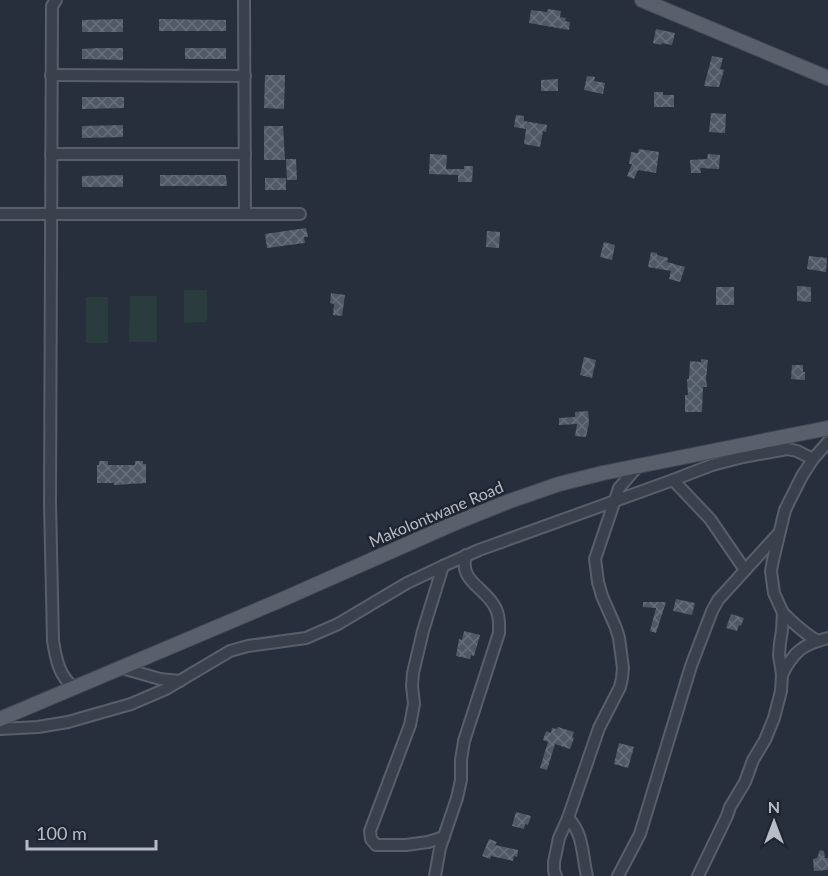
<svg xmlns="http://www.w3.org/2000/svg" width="828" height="876" font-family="Lato,sans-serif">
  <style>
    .green { fill: #2a3c3e }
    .building { fill: url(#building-cross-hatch) }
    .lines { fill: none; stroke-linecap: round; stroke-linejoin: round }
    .minor-casing { stroke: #595f6a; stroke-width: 14 }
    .major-casing { stroke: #444a55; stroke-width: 16 }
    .minor { stroke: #3b414c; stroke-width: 10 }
    .major { stroke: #59606c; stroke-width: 14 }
    .labels { text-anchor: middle; stroke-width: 5; stroke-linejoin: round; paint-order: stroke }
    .street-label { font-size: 16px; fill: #b7bcc7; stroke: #202631 }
  </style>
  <defs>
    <pattern id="building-cross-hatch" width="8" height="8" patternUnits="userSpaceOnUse" patternTransform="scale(1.5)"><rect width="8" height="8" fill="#505967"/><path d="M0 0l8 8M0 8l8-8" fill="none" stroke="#676f7b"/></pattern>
  </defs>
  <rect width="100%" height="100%" fill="#272f3c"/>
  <g class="green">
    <path d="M184,290H207V322L184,323Z"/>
    <path d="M130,296H157V342H129Z"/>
    <rect x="86" y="297" width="22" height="46"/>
  </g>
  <g class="building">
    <path d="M548,9L561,11L560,17L566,18L565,21L570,22L569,30L529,23L531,10L547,12Z"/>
    <path d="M123,19V32H82V20Z"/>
    <path d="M159,19L226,20V31H159Z"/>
    <path d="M656,29L675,33L672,45L662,43L661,45L653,43Z"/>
    <path d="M97,48H123V60L82,59V49Z"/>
    <rect x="185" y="48" width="41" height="11"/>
    <path d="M712,56L723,58L720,69L724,70L719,87L704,86Z"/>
    <path d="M265,75H285L284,109L264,108Z"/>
    <path d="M587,76L595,77L594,81L605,83L603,94L584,90Z"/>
    <path d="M558,79V91H541V80Z"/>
    <path d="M654,92H663V95H674V107H654Z"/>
    <path d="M82,97H124V108L82,109Z"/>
    <path d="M711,113L726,114L725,133L709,132Z"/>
    <path d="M516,115L524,116V121L547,125L546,132L543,131L540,147L524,144L526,129L514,127Z"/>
    <path d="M123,125V137L82,138V126Z"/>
    <path d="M264,126H283L285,160H264Z"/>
    <path d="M639,149L659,152L656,173L638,170L634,179L627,176L632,164H629L631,152L638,153Z"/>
    <path d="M430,154L447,155L446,169H464V166H473L472,182H458V175L429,174Z"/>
    <path d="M708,154L720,155L719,169L700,168L701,173H691L690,160L707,159Z"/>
    <path d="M286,159H296L297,180H287Z"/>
    <path d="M123,175V187H82V176Z"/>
    <path d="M160,175H226L227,186H160Z"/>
    <rect x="265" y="178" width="21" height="12"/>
    <path d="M306,228L308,237H304L305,243L267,248L265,234Z"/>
    <path d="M487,231L500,232L499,248L486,247Z"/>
    <path d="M604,242L615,245L612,260L600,257Z"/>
    <path d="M651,252L657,253V255L668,258L667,262L685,267L680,282L669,279L671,271L648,267Z"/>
    <path d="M809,256L827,258L826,272L807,269Z"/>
    <path d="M797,286L811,287V302L797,301Z"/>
    <rect x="716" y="287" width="18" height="18"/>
    <path d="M331,293L345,295L342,316L333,315L334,304L330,303Z"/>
    <path d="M584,357L596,360L592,378L580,375Z"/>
    <path d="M701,359L708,360L706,379L707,387H703L702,412H685V395H688L687,379H689L690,361L701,362Z"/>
    <path d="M792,365H803V372H805V380L791,379Z"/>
    <path d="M588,411L589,423L586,437L575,436L577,424L559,425V418L575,417V412Z"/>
    <path d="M99,461H108V465H135V461H143V464H146V483L114,485V483H97V465H99Z"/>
    <path d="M676,599L695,603L692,615L673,611Z"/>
    <path d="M643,602H666L656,633L650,631L656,608L643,607Z"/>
    <path d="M731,614L744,618L741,626L739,625L737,631L726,628Z"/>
    <path d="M464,631L480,635L474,656L471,655L470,659L456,656L459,639L462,640Z"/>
    <path d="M558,727L574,732L572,737L574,738L570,749L555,744L547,770L540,768L548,742L543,740L546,731L551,733L552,728L557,729Z"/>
    <path d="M619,743L634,747L628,768L614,764Z"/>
    <path d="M516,812L531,816L528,825L525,824L524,829L512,826Z"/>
    <path d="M489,839L497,842L495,845L518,850L517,857L514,856L513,861L491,856L490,859L482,856Z"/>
    <path d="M820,850L824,851L825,858H828V870L814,871L813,859L817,858Z"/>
  </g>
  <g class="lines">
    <g class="minor-casing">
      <g id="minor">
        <path d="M56,0L52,6L50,502L53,641C56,659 59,677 75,688"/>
        <path d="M244,0L245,213"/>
        <path d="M51,75L245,76"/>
        <path d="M51,154H245"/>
        <path d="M0,214H300"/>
        <path d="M673,480L710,519L745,570"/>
        <path d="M443,566L423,631L413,673L412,686L414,704L410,725L370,831L371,839L376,845H406L428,842L444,837"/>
        <path d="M783,613C794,623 804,634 818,641"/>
        <path d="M122,668L160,679L180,681"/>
        <path d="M782,675C793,652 803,644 828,638"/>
        <path d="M0,729L38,727L68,722L131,704L166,689L230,651L248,646L306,638L338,624L407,583L443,566L479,550L673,480L712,465L743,457L787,449L797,451L813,459"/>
        <path d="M568,818C584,834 582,856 587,876"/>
        <path d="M435,876L440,848L457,798L461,780V760L464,741L499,633C499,625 500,617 496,609C486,587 458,582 466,555"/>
        <path d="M556,876L554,871V862L559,838L568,818L599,728L620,687L622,678L623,668L619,638L616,628L602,596L598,582L595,559L619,488L638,466"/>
        <path d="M618,876L640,834L691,666L712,611L718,600L778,534"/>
        <path d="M698,876L727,816L730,807L745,782L753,760L765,740L774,718L781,691L782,675L779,655L780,643L782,630L783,613L774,593L771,571L773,560L785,510L802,476L813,459L828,442"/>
      </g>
    </g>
    <g class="major-casing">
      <g id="major">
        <path d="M642,0L828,78"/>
        <path d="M0,719L281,600L455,523L510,501L559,484L603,473L828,428"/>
      </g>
    </g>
    <use href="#minor" class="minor"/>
    <use href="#major" class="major"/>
  </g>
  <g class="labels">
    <g class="street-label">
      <text transform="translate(436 514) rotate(-23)" y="6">Makolontwane Road</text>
    </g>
  </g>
  <g transform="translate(774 822)" stroke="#202631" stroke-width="4.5" paint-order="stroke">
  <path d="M0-4.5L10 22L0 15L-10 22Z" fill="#b7bcc7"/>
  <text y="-9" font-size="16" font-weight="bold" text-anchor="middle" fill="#b7bcc7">N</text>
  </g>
  <path d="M27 840v9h129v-9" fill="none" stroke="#b7bcc7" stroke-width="3"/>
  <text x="36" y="840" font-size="18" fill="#b7bcc7" stroke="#202631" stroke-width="4.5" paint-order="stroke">100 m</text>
</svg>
